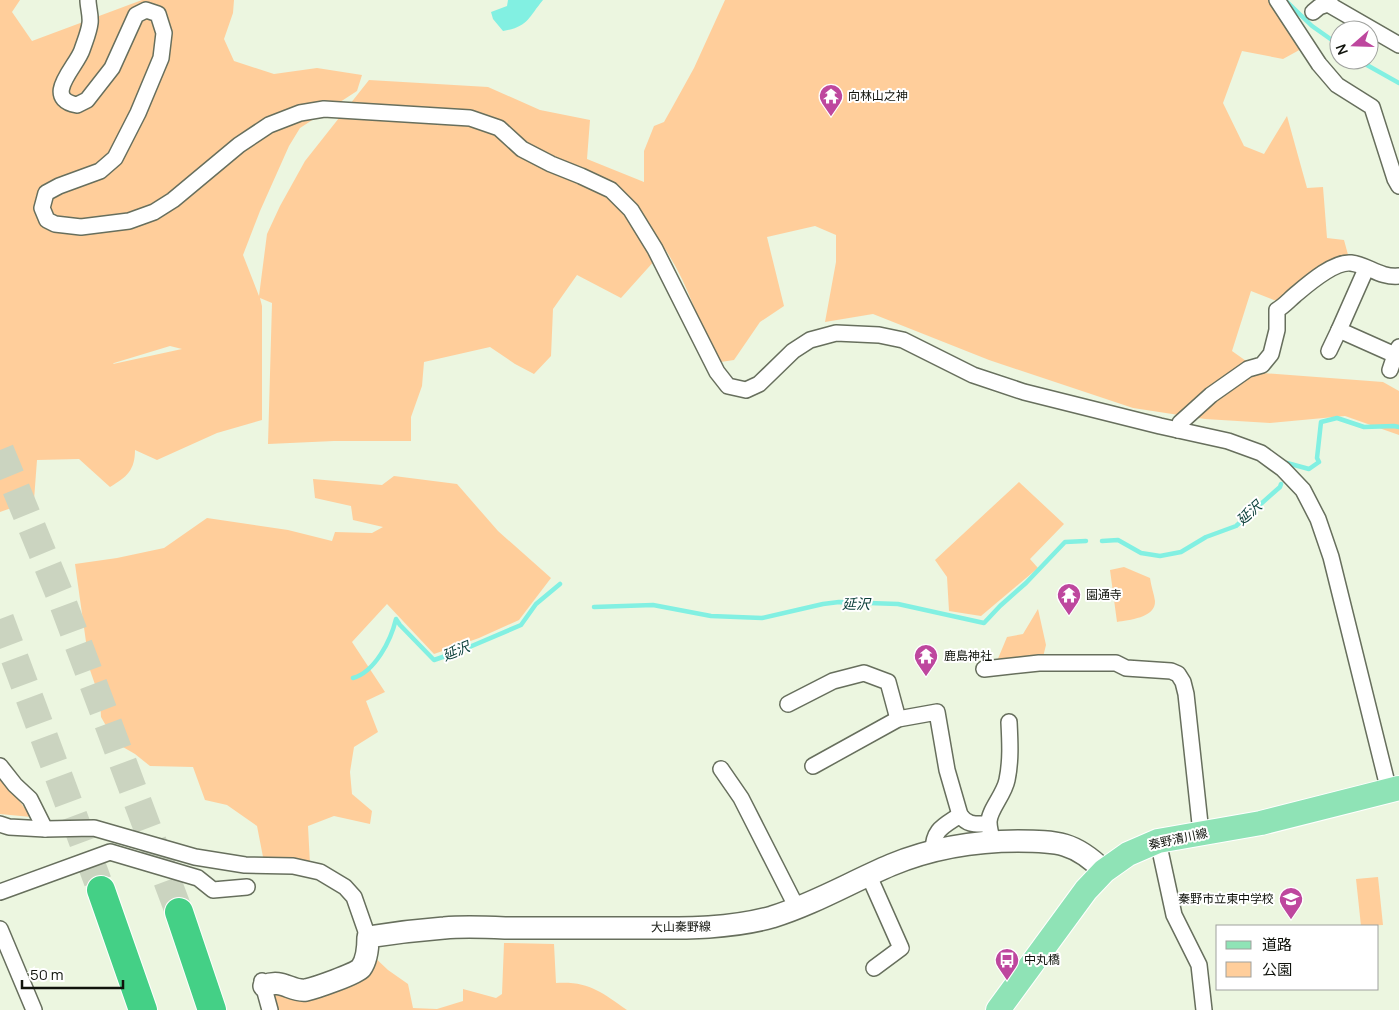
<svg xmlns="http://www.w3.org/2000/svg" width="1399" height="1010" font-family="Manrope,'Noto Sans JP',sans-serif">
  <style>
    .green { fill: #ffce9b; fill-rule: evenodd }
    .water { fill: #82f0e2 }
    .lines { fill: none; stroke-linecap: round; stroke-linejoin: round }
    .stream { stroke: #82f0e2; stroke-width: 4.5 }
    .motorway-tunnel { stroke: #cbd4c0; stroke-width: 28; stroke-dasharray: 28 14; stroke-linecap: butt }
    .minor-casing { stroke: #676f5d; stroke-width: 18 }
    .secondary-casing { stroke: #676f5d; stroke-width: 24 }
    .primary-casing { stroke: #fff; stroke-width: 26 }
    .motorway-casing { stroke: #fff; stroke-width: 30 }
    .minor { stroke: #fff; stroke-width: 15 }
    .secondary { stroke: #fff; stroke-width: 21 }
    .primary { stroke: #8fe3b6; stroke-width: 24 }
    .motorway { stroke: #44d086; stroke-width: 28 }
    .labels { text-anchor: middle; stroke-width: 4; stroke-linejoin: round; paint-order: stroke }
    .poi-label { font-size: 12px; fill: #10130c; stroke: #fff; text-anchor: start }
    .street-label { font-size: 12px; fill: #10130c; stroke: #fff }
    .water-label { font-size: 14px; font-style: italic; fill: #0d413c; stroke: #fff }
  </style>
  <rect width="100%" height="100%" fill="#ecf6e0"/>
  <g class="green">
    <path d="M0,0H20L12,12L32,41L142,0H234L233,13L224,39L234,61L274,74L317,68L362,75L357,91L300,128L289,146L260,211L243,255L259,296L267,234L280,206L305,161L369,80L488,87L540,110L590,120L587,159L644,182V151L654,126L664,122L673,106L694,68L725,0H1270L1303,48L1283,59L1242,51L1223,103L1244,146L1264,154L1287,116L1307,188L1323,187L1327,238L1344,240L1350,262L1279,302L1251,291L1232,351L1263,373L1383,382L1399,391V435L1345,416L1270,423L1205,419L1133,408L989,360L873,314L825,322L836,262V235L815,226L767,237L784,306L760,322L734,360L714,363C700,324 688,283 665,249L621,298L577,275L553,309L551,356L534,374L515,364L490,347L424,362L422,386L411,417V441H334L268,444L272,303L260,298L262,306V420L217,433L157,460L135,450C135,470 127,477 110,487L79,459L37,460L34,500L0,512ZM170,346L182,349L113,364L114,363Z"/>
    <path d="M394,476L457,484L498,531L551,578L519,620L479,638L434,654L387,604L352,642L385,692L366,701L378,732L354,747L350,772L352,794L372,811L370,824L334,816L308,826L310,864L264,862L257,826L227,805L205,800L193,767L150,766L135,754L116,743L101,717L100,699L90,670L75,564L117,558L164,548L207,518L288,530L332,541L335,532L372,533L383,527L353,520L351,506L315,498L313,479L382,485Z"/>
    <path d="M1019,482L1064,524L1030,559L1038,568L981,616L949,611L947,577L935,560Z"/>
    <path d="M1124,567L1150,578C1151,586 1154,594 1155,601C1156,618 1128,620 1117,622L1110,570Z"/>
    <path d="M1038,609L1046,645L1043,657L997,661L1007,637L1023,634Z"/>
    <path d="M0,773V774L31,817L0,814Z"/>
    <path d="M1378,877L1383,925L1361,926L1356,879Z"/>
    <path d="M504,943L554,944L556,983C589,981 601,992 627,1010H275L270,989L305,990L370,953L388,970L408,984L413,1008L437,1009L463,1001V989L496,998L502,994Z"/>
  </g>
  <path class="water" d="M508,0H543C528,18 528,27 503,31L493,19L491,12L507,6Z"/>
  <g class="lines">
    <g class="stream">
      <path d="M1286,1L1312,26L1339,45"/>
      <path d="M1358,60L1399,83"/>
      <path d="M1287,463L1309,469L1319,462L1317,458L1321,422L1337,418L1364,427L1394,426L1399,427"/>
      <path d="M1102,541L1118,540L1141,553L1160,556L1181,552L1206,537L1236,526L1280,487L1281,484"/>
      <path d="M594,607L653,605L711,616L762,618L823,604L839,602L898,604L984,623L1000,606L1026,583L1065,542L1086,541"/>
      <path d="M353,678C375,672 391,640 396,619L400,625L434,660L460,651L521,625L536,604L560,584"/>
    </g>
    <g class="motorway-tunnel">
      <path d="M0,450L61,598L179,912"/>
      <path d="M0,619L101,890"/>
    </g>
    <g class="minor-casing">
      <g id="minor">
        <path d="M88,0C88,7 91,16 90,23C89,32 85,41 82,50C77,66 41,98 77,105L87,100L112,68L136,15L146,10L158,14L164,33L161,58L138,113L115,158L100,171L59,186L46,193L42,208L47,220L55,224L81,227L129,221L154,212L173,200L239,145L269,125L300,113L324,109L470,118L499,128L522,149L551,164L581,176L611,190L631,210L655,249L717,372L728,386L746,390L759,384L793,351L810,340L836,333L879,335L903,340L973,375L1024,392L1160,426L1228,441L1261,453L1283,469L1303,490L1318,519L1331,557L1389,791"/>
        <path d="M1277,0L1319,64L1337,85L1372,107L1395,179L1399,186"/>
        <path d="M1330,0L1328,4L1399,45"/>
        <path d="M1313,12L1319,7L1328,4"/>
        <path d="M1366,269L1339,330L1395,355L1399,347"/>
        <path d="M1329,351L1339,330"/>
        <path d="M1390,370L1395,355"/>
        <path d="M1178,430L1180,423L1211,395L1248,369L1262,365L1271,354L1277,330V310C1284,306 1289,300 1295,295C1308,284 1334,261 1351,263C1368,265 1380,278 1399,276"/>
        <path d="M984,669L1039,663H1116L1126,668L1171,671L1178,674L1183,682L1186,694L1201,833"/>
        <path d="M788,704L833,681L864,673L888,682L898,719"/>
        <path d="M0,766L15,785L30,799L45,829"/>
        <path d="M813,766L898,719L937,712L947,770L960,815"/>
        <path d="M721,769L741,798L797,908"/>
        <path d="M0,824L9,827L45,829L94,828L195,857L245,865L293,866L320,872L345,887L354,897L368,937"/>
        <path d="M993,841C991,835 989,828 989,822C989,810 1004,795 1007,780C1011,761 1010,742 1009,722"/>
        <path d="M1158,841L1174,915L1199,965L1204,1010"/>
        <path d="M933,851C933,829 944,826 960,815C968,826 976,824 988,824"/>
        <path d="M869,876L901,948L874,968"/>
        <path d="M0,892L110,852L198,878L213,890L247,887"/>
        <path d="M0,929L34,1010"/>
        <path d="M262,981L270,1010"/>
      </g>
    </g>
    <g class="secondary-casing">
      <path id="secondary" d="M264,986C282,978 291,992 306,990C315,988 356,974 361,968C367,960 368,947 368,937C393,933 418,930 444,928C464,926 485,927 505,928C546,928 587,928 627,928C676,928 725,930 772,917C814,904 851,882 891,865C932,848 974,841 1018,841C1057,841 1075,842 1104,871"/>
    </g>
    <g class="primary-casing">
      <path id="primary" d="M998,1010L1086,890L1104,871L1128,854L1158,841L1261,823L1399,788"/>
    </g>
    <g class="motorway-casing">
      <g id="motorway">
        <path d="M101,890L143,1010"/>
        <path d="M179,912L212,1010"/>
      </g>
    </g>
    <use href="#minor" class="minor"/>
    <use href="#secondary" class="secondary"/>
    <use href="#primary" class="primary"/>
    <use href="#motorway" class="motorway"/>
  </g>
  <defs>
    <g id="temple-pin" transform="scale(1.25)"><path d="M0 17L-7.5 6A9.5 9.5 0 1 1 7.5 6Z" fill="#be479e" stroke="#fff"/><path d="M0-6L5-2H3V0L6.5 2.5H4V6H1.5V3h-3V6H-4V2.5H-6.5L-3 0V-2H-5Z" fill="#fff"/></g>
    <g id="school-pin" transform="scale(1.25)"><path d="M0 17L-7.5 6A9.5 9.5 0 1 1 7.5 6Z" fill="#be479e" stroke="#fff"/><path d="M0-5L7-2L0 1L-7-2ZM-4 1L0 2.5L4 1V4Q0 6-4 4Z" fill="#fff"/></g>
    <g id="bus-pin" transform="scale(1.25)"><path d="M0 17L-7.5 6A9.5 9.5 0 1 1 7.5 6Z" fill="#be479e" stroke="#fff"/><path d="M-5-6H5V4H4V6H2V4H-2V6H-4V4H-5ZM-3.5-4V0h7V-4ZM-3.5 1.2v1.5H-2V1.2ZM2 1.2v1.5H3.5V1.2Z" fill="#fff"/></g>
  </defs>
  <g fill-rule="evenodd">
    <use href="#temple-pin" x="831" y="96"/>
    <use href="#temple-pin" x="1069" y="595"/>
    <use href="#temple-pin" x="926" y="656"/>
    <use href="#school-pin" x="1291" y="899"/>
    <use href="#bus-pin" x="1007" y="960"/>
  </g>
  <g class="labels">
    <g class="poi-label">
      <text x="848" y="100">向林山之神</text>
      <text x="1086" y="599">園通寺</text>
      <text x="944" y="660">鹿島神社</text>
      <text x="1274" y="903" text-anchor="end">秦野市立東中学校</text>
      <text x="1024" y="964">中丸橋</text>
    </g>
    <g class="street-label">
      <text transform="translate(1178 839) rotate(-12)" y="4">秦野清川線</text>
      <text transform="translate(681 927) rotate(-1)" y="4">大山秦野線</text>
    </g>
    <g class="water-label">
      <text transform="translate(1249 513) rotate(-42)" y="5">延沢</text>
      <text x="856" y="609">延沢</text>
      <text transform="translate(456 651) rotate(-22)" y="5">延沢</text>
    </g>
  </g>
  <rect x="1216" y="925" width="162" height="65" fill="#ffffff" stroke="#9fa19e"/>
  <rect x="1226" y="941" width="25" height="8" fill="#8fe3b6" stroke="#9fa19e"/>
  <text x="1262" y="950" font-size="15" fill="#10130c">道路</text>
  <rect x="1226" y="962" width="25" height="15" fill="#ffce9b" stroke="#9fa19e"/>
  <text x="1262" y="975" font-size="15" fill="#10130c">公園</text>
  <g transform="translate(1354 45) rotate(250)"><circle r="24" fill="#ffffff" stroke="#9fa19e"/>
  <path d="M0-4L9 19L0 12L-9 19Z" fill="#be479e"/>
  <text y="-8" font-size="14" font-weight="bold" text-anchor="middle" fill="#10130c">N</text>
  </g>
  <path d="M22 980v8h101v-8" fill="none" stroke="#10130c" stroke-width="2.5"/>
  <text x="30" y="980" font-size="15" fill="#10130c" stroke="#ffffff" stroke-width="4" paint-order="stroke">50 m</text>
</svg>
